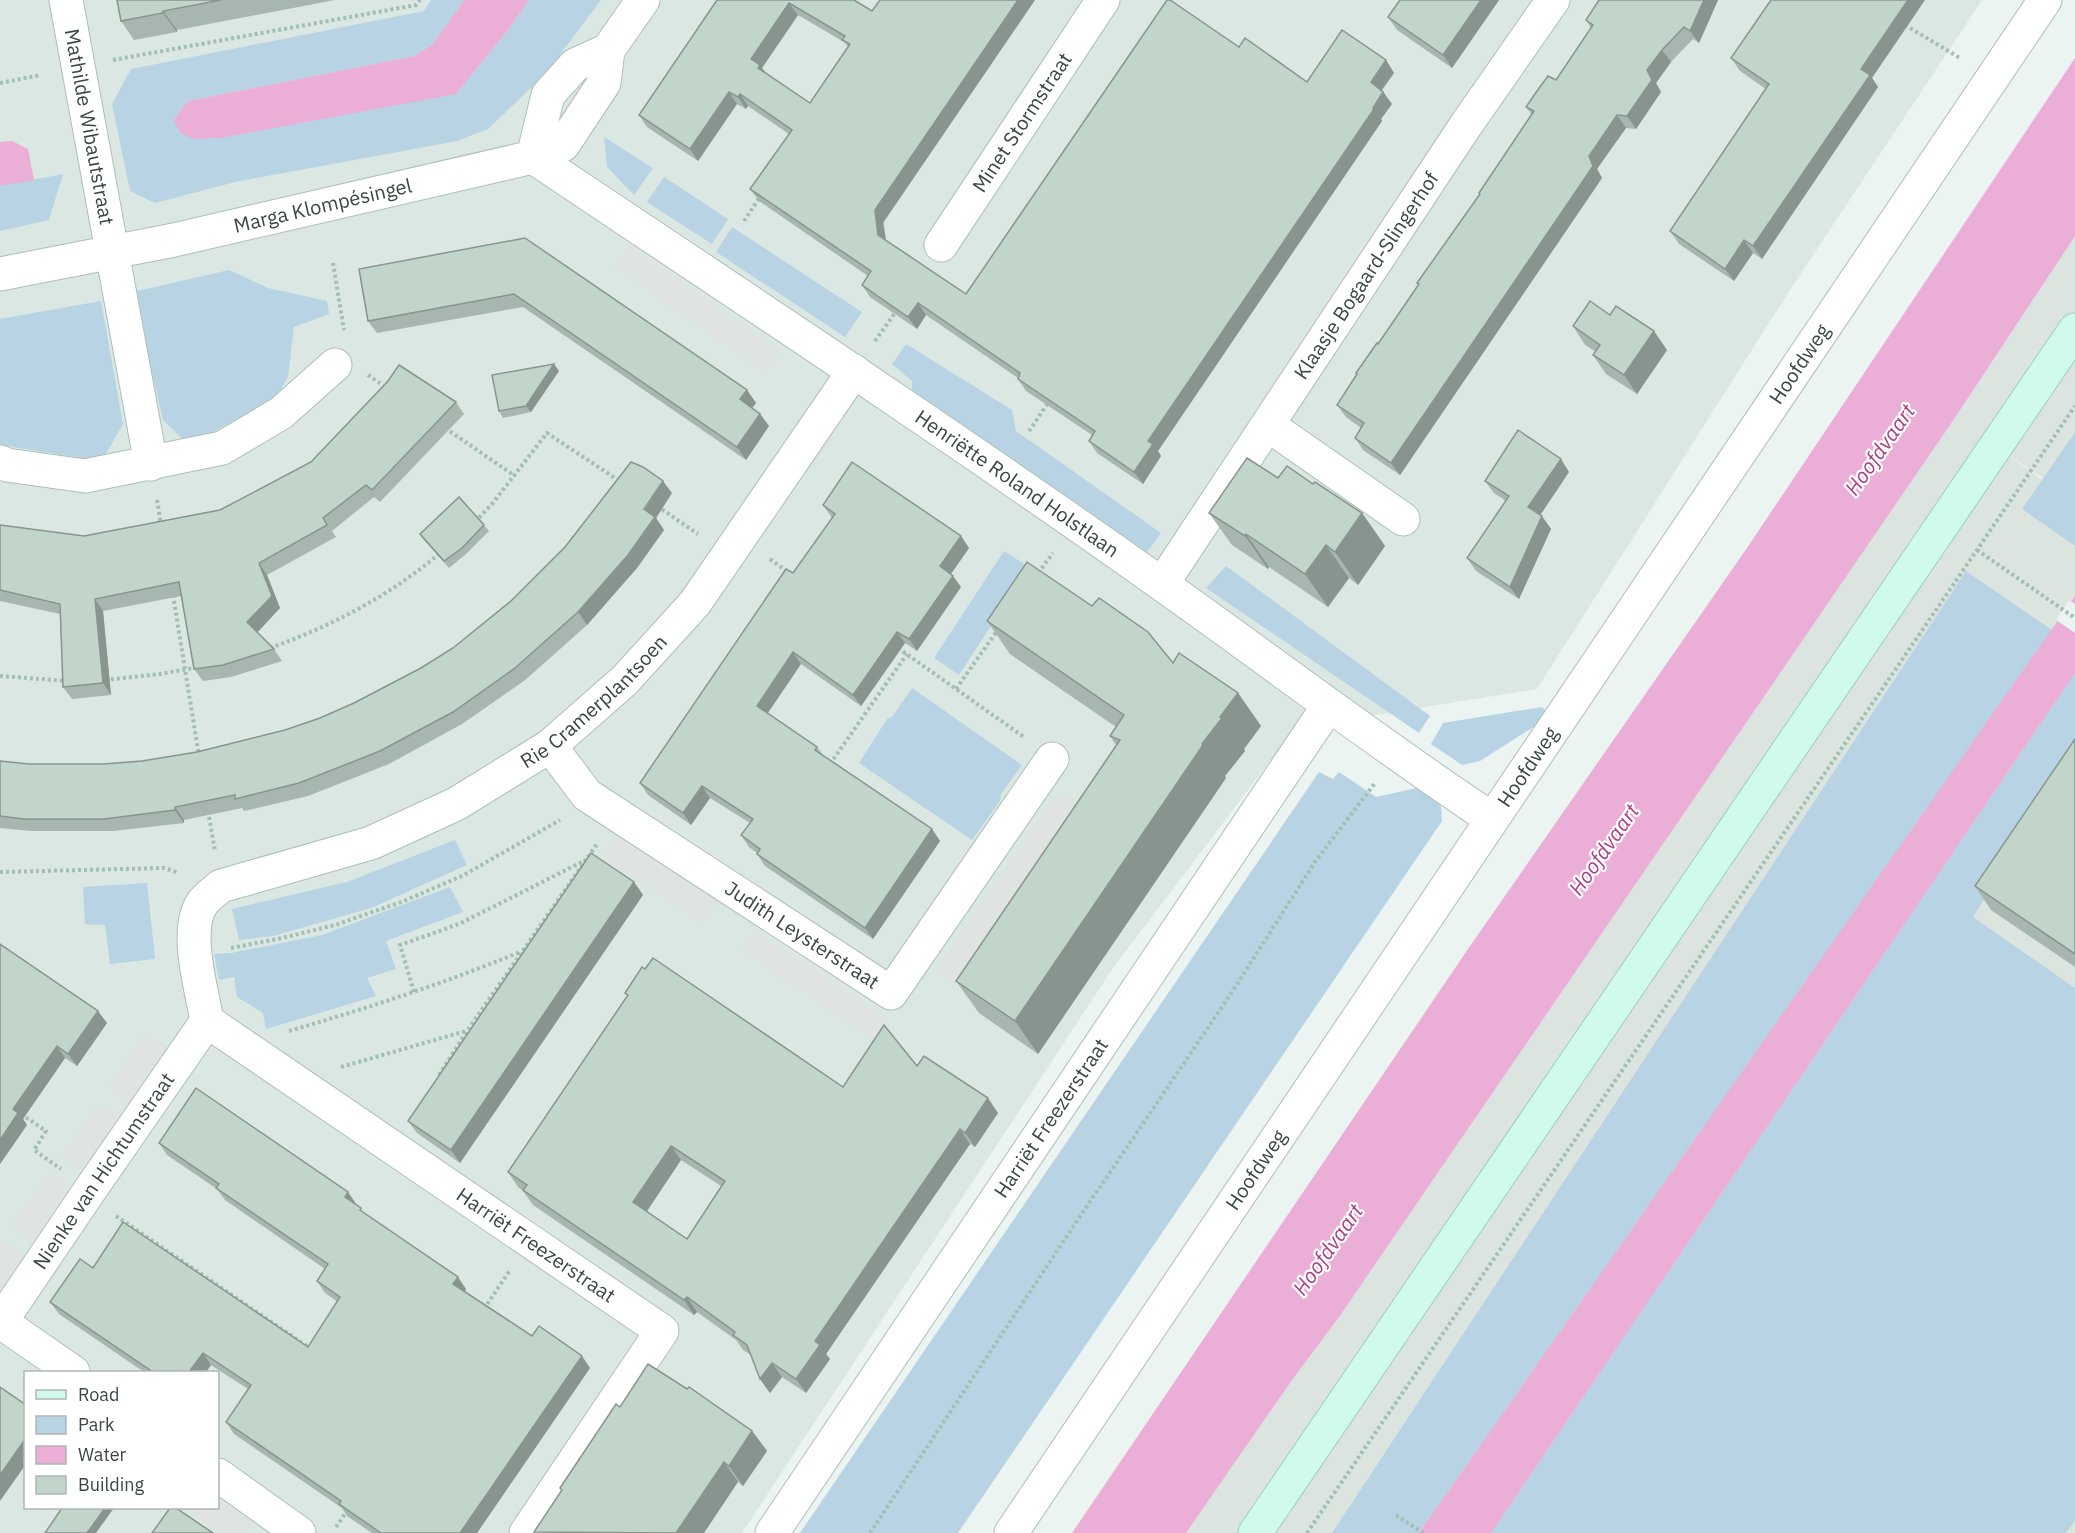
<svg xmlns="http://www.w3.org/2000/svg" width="2075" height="1533" font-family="'IBM Plex Sans',sans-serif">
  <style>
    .residential { fill: #dae7e2; fill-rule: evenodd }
    .industrial { fill: #dce4e0 }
    .green { fill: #b8d4e4 }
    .parking { fill: #dfe3e1 }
    .water { fill: #eaaed7 }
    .pier { fill: #ebf4f1 }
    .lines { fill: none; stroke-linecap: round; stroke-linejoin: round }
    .street-casing { stroke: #aebfb7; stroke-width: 35 }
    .secondary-casing { stroke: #9fcfbe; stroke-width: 35 }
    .path { stroke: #a1bfb2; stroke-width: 4; stroke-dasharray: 3 3; stroke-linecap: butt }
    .street { stroke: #fff; stroke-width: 33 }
    .secondary { stroke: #d0faec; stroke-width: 33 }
    .wall { fill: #a7b7af; fill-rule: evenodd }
    .shaded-wall { fill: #88958e }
    .building { fill: #c2d5cb; stroke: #88958e; stroke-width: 1.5; fill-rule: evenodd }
    .labels { text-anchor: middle; stroke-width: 4.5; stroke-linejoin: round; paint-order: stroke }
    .street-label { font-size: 20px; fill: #3a4841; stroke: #fff }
    .water-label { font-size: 21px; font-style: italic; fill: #aa3d85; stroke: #fff }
  </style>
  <rect width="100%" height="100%" fill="#ebf4f1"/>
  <path class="residential" d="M0,0H1982L1788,293L1537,689L1295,728L1113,968L742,1533H0ZM26,1372H218V1508H26Z"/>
  <path class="industrial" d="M2075,165V499L1987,441L2075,502V1533H1131Z"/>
  <g class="green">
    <path d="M431,0H464L433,44L415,56L188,101L456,94L508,30L529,0H601L547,72L507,111L488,129L457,141L235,182L155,203L130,191L112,104L131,69L424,11Z"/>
    <path d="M604,137L653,168L634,195L607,167Z"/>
    <path d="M63,174L49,220L0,231V186Z"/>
    <path d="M664,177L728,219L712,244L647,202Z"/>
    <path d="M732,227L862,312L845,337L716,252Z"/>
    <path d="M229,270L268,288L327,301L329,314L294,327L288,377L276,398L189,445L163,420L133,292Z"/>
    <path d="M101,301L123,424L102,461L0,445V319Z"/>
    <path d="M906,344L1012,410L1016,431L1161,533L1147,552L912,392V381L892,364Z"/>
    <path d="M2075,432V546L2022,509Z"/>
    <path d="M1004,551L1029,567L959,675L934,658Z"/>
    <path d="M1226,566L1430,716L1419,733L1206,588Z"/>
    <path d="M1966,571L2052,630L1419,1533H1332Z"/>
    <path d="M2075,673V753L1973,917L2075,988V1520L2066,1533H1491Z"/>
    <path d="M912,688L1022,765L1001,794L1000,801L972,840L859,763L887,719L892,717Z"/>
    <path d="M1542,707L1551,716L1480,761L1462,765L1431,744L1443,723Z"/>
    <path d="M1319,772L1333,779L1339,772L1376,797L1421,787L1441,806L1442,821L958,1533H800Z"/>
    <path d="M455,840L467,865L371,908L273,936L239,940L232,909L347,882Z"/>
    <path d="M147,883L155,959L110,964L105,925L85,924L83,887Z"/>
    <path d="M450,887L463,912L386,941L396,969L367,978L376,996L266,1029L263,1013L237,997L234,977L219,980L214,954L231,953L322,935Z"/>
  </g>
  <g class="parking">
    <path d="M629,246L779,352L764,373L614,267Z"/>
    <path d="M1058,792L1080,807L956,985L935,971Z"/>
    <path d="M618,835L718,902L704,924L603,857Z"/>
    <path d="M754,931L889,1022L876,1041L740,950Z"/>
    <path d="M146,1033L169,1049L131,1103L108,1088Z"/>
    <path d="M99,1102L123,1118L85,1173L61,1157Z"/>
    <path d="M49,1172L73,1188L35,1243L11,1227Z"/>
    <path d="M2,1240L25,1256L0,1293V1243Z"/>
    <path d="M218,1499L251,1522L244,1533H222L184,1508H218Z"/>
  </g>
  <g class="water">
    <path d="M464,0H529L508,30L456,94L220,138C199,138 182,144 174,120L188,101L415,56L433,44Z"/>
    <path d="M2075,58V236L1952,422L1339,1317L1292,1380L1186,1533H1072L1468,949L1747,548Z"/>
    <path d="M12,141L28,149L34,180L0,186V142Z"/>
    <path d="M2075,596V673L1491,1533H1419Z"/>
  </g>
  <path class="pier" d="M2069,600L2075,604V633L2056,620Z"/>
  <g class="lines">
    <g class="street-casing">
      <g id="street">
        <path id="s1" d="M66,0L151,464"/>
        <path id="s2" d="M533,157C744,298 956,438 1163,585C1273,663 1380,745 1492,819"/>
        <path d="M533,157L563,145L604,83L608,50"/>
        <path id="s3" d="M941,245L1103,0"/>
        <path id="s4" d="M0,274L174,240L533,157L548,95L575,65L608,50L643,0"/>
        <path d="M1268,425L1403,519"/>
        <path d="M0,462L7,465L85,476L222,448L281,413L335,365"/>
        <path id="s5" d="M1162,584L1466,125L1553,0"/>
        <path id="s6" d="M550,746L587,795L891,993L1052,759"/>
        <path id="s7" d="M207,1021C202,990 183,929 203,902C208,896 215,891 221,886L371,843L456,804L550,746L625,680L695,603L854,371"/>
        <path id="s8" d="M207,1021L662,1331L526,1533"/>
        <path d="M1,1322L73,1372"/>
        <path id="s9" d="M0,1323L90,1190L207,1021"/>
        <path d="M218,1475L299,1533"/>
        <path id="s10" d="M772,1533L1329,705"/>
        <path id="s11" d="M1011,1533L2045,0"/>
      </g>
    </g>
    <g class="secondary-casing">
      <path id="secondary" d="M1255,1533L2075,330"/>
    </g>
    <g class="path">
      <path d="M1905,25L1960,58"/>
      <path d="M113,60L416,5L420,0"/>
      <path d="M0,83L41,75"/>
      <path d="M744,221L760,197"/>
      <path d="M333,263L344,330"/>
      <path d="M875,341L897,310"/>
      <path d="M368,375L387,388"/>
      <path d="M445,428L515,476"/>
      <path d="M1029,431L1048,403"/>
      <path d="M157,500L161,525"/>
      <path d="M657,506L698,534"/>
      <path d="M475,522L492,504L547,433L621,482"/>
      <path d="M1977,550L2075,618"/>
      <path d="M770,559L788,572"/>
      <path d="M1038,573L1053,553"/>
      <path d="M173,595L199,756"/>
      <path d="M270,648C332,626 391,595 440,553"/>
      <path d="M898,648L1024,737"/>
      <path d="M0,676L68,681"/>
      <path d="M105,680L160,674L199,667"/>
      <path d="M956,689L997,631"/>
      <path d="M830,764L907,654"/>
      <path d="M208,811L215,851"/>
      <path d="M0,872L164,868L179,873"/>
      <path d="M231,948L282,938L335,925L404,901L464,875L560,820"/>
      <path d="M414,992L400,945L459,924L586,860"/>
      <path d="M289,1031C368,1008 445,983 520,952"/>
      <path d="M341,1067L466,1031"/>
      <path d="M439,1075L467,1031L597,844"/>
      <path d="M21,1114L46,1131L34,1150L61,1169"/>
      <path d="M116,1216L311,1349"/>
      <path d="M484,1309L510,1270"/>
      <path d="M1396,1515L1423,1533"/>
      <path d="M336,1527L347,1511"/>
      <path d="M870,1533L1075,1224L1232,992L1315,862L1375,783"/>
      <path d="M1307,1533L2075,406"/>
    </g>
    <use href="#street" class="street"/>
    <use href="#secondary" class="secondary"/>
  </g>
  <g class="wall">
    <path d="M117,0H335L177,30V32L134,40L121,21Z"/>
    <path d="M717,0H854L886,240L966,294L1239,47L1307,82L1386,60L1394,73L1382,90L1392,104L1381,119L1382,121L1158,451L1161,456L1143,484L1097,453L1089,441L1092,435L1026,391L1018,379V378L926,315L917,329L870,297L862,285L868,276L759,201L750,189L789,134L748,106L746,109L737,104L698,161L647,127L639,115ZM798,15L844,42L848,47L810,103L766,73L762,68Z"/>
    <path d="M1400,0H1499L1452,68L1397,30L1388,17Z"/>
    <path d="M1599,0H1718L1699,43L1693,39L1671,62L1656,83L1661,92L1636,129L1626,128L1611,148L1597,169L1602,178L1594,190L1400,475L1363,450L1355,438L1361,428L1346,417L1337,405L1418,285L1417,283L1480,195L1532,115L1526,107L1556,80L1591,28L1586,20Z"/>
    <path d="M1731,58L1872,78L1878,87L1762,259L1753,253L1734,281L1679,244L1670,231L1766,89L1740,71Z"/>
    <path d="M525,238L747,390L756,403L752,408L760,414L769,426L746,460L523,307L377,333L368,321Z"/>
    <path d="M1610,315L1667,350L1637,394L1606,374L1593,355L1596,352L1585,345L1573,326Z"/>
    <path d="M559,371L531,412L503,418L499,411Z"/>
    <path d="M456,402L464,414L380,502L374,497L332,531L336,537L267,575L280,608L257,632L274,649L282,661L231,677L203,681L194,669L181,596L103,611L111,695L72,699L63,687L60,614L0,601V525L84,536L220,510Z"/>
    <path d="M1569,472L1540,515L1551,529L1519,599L1476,571L1467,558L1506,501L1494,493L1485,481Z"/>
    <path d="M1278,478L1313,484L1362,513L1385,546L1358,585L1349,578L1328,607L1269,567L1268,569L1232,545L1209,513Z"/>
    <path d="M672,493L656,518L664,530L637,568L587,625L524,681L462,724L389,764L308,796L244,811L242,808L184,820V823L113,831H32L0,828V761L29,764H104L142,761L197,752L285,730L320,718L354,703L421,668L453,648Z"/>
    <path d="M823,505L961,536L969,548L951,574L961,587L917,651L905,643L861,706L801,664L768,713L817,747L823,755L932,829L940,841L873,939L765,866L757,854V853L749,847L741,835L750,823L710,798L691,825L648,795L640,783L793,573L832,518Z"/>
    <path d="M484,525L489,531L466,554L449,568L424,540L420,534Z"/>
    <path d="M987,621L1173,663L1238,693L1261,726L1244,749L1245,751L1225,776L1226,778L1038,1054L979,1013L956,981L1116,745L1110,736L1116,727L1010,654Z"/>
    <path d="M2075,739V967L1991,910L1975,886Z"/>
    <path d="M634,882L643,895L460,1163L417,1133L408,1121Z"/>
    <path d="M0,944L107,1023L77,1066L65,1058L23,1119L27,1125L0,1164Z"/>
    <path d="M625,993L843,1087L917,1066L998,1113L975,1147L970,1144L879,1276L826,1354L830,1359L806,1393L782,1377L770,1393L760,1379L751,1355L743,1350L736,1340L697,1312L694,1315L533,1205L523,1191L518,1187L508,1172L627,996ZM681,1160L721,1186L687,1239L647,1211Z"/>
    <path d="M159,1143L348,1192L356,1204L364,1213L466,1289L465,1292L532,1336L590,1368L477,1533H372L347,1516L342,1508L234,1434L226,1422L248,1389L211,1365L206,1372H144L59,1314L50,1302L93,1268L308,1347L338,1302L325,1293L317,1281L325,1269L225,1200L217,1189L167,1155Z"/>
    <path d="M620,1407L752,1431L767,1451L743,1486L738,1482L561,1491L560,1488Z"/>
  </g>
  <g class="shaded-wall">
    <path d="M1018,0H1035L883,223L887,247L878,235L875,210Z"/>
    <path d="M1481,0H1499L1452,68L1443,55Z"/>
    <path d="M1704,0H1718L1699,43L1690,31Z"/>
    <path d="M1908,0H1925L1872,78L1878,87L1762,259L1753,246L1861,69Z"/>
    <path d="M789,3L798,15L762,68L769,77L766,80L751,59Z"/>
    <path d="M163,11L177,30V32L163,13Z"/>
    <path d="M1662,50L1671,62L1656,83L1661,92L1636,129L1627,116L1647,70Z"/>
    <path d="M1386,60L1394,73L1379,94L1371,82Z"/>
    <path d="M729,92L737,104L698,161L690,149Z"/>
    <path d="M1383,92L1392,104L1381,119L1382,121L1158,451L1161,456L1143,484L1134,472L1148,441Z"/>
    <path d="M740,94L748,106L746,109L738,97Z"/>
    <path d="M1617,115L1626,128L1597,169L1602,178L1400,475L1391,463L1589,156Z"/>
    <path d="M1744,240L1753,253L1734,281L1725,269Z"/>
    <path d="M918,303L926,315L917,329L908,317Z"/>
    <path d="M1654,331L1667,350L1637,394L1624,375Z"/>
    <path d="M554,364L559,371L531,412L526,406Z"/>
    <path d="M747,390L756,403L749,412L740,399Z"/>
    <path d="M760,414L769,426L746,460L737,447Z"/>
    <path d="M1561,459L1569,472L1537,520L1528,507Z"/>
    <path d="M663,481L672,493L656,518L664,530L637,568L587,625L578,612Z"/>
    <path d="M1362,513L1385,546L1358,585L1335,552Z"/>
    <path d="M1542,516L1551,529L1519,599L1510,587Z"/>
    <path d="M1246,534L1269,567L1268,569L1245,536Z"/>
    <path d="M961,536L969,548L948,578L940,566Z"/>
    <path d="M1326,545L1349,578L1328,607L1305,574Z"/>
    <path d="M259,563L267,575L280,608L256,634L247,622Z"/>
    <path d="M953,576L961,587L917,651L909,639Z"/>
    <path d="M95,599L103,611L111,695L103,683Z"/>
    <path d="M897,632L905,643L861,706L853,695Z"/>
    <path d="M793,652L801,664L765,717L757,706Z"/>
    <path d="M1238,693L1261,726L1244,749L1245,751L1225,776L1226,778L1038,1054L1015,1021L1220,717Z"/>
    <path d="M702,786L710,798L691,825L683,813Z"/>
    <path d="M175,807L184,820V823L175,810Z"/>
    <path d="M932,829L940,841L873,939L865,928Z"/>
    <path d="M634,882L643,895L460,1163L451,1150Z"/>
    <path d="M98,1011L107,1023L77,1066L68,1054Z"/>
    <path d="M57,1046L65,1058L23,1119L27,1125L0,1164V1140L13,1109Z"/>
    <path d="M988,1098L998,1113L975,1147L965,1133Z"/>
    <path d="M960,1129L970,1144L826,1354L830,1359L806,1393L796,1379L815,1341Z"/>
    <path d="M671,1146L681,1160L643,1217L633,1202Z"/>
    <path d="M348,1192L356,1204L353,1209L345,1197Z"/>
    <path d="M458,1277L466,1289L461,1296L453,1284Z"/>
    <path d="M687,1297L697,1312L694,1315L684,1300Z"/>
    <path d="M203,1353L211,1365L206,1372H189Z"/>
    <path d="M582,1356L590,1368L477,1533H460Z"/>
    <path d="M772,1363L782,1377L770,1393L760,1379Z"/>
    <path d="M752,1431L767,1451L743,1486L729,1466Z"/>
    <path d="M26,1438V1464L0,1501V1475Z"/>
    <path d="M724,1462L738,1482L704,1533H676Z"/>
    <path d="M105,1508H114L96,1533H87Z"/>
  </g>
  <g class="building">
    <path d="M117,0H221L163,11V13L121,21Z"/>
    <path d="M717,0H854L872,11L880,0H1018L875,210L878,235L966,294L1167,0H1170L1239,47L1245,38L1307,82L1342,30L1386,60L1371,82L1383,92L1373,108L1374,109L1148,441L1153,444L1134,472L1089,441L1095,431L1018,379L1020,373L918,303L908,317L862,285L871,271L750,189L792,130L740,94L738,97L729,92L690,149L639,115ZM789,3L845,36L842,40L850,44L810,103L758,68L760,65L751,59Z"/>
    <path d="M1400,0H1481L1443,55L1388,17Z"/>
    <path d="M1599,0H1704L1690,31L1684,27L1662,50L1647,70L1652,80L1627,116L1617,115L1589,156L1593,166L1585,178L1391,463L1355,438L1364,423L1337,405L1357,374L1356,373L1377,343L1378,344L1419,284L1417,283L1480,194L1479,193L1534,111L1526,107L1537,91L1548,76L1556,80L1593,25L1586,20Z"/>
    <path d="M1771,0H1908L1861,69L1870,75L1753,246L1744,240L1725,269L1670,231L1769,84L1731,58Z"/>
    <path d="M525,238L747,390L740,399L760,414L737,447L514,294L368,321L359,269Z"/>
    <path d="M1590,301L1610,315L1616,306L1654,331L1624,375L1593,355L1600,345L1573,326Z"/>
    <path d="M554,364L526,406L499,411L492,375Z"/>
    <path d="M399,365L456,402L372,490L366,485L323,518L327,525L259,563L272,596L247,622L274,649L223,665L194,669L179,582L95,599L103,683L63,687L60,604L0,590V525L84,536L220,510L311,462L388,381Z"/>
    <path d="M1518,430L1561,459L1528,507L1542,516L1510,587L1467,558L1509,496L1485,481Z"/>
    <path d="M1247,458L1278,478L1287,466L1313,484L1315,482L1362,513L1335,552L1326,545L1305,574L1246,534L1245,536L1209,513Z"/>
    <path d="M631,462L643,467L663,481L644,509L655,517L628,555L578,612L515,668L453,712L380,751L299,783L235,799V795L175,807V810L104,819H24L0,816V761L29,764H104L142,761L197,752L285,730L320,718L354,703L421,668L453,648L511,601L565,547Z"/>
    <path d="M852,462L961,536L940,566L953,576L909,639L897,632L853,695L793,652L757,706L817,747L815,750L932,829L865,928L757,854L760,849L741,835L753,819L702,786L683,813L640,783L786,569L793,573L835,514L823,505Z"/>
    <path d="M459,497L484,525L462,548L444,561L420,534Z"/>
    <path d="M1027,562L1092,606L1099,598L1148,632L1173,663L1179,653L1238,693L1220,717L1222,718L1202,744L1203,745L1015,1021L956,981L1120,740L1110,736L1124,715L987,621Z"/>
    <path d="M2075,739V954L1975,886Z"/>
    <path d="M591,853L634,882L451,1150L408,1121Z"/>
    <path d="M0,944L98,1011L68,1054L57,1046L13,1109L18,1113L0,1140Z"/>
    <path d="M653,958L843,1087L884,1025L917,1066L924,1056L988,1098L965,1133L960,1129L869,1262L815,1341L820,1345L796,1379L772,1363L760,1379L747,1345L733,1335L735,1332L687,1297L684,1300L523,1190L527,1185L508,1172L628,995L625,993L642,967L645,969ZM671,1146L725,1181L687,1239L633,1202Z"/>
    <path d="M196,1088L348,1192L345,1197L361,1208L360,1210L458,1277L453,1284L532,1336L539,1326L582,1356L460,1533H381L339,1504L341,1501L226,1422L251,1385L203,1353L189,1372H153L50,1302L80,1259L93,1268L123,1222L308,1347L340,1297L317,1281L328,1264L216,1188L219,1184L159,1143Z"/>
    <path d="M648,1364L687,1389L689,1387L752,1431L729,1466L724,1462L676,1533L534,1532L562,1490L560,1488L616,1404L620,1407Z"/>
    <path d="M0,1387L26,1405V1438L0,1475Z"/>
    <path d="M62,1508H105L87,1533H45Z"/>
    <path d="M170,1508H176L213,1533H152Z"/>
  </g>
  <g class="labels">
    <g class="street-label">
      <text dy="7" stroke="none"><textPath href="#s3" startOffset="147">Minet Stormstraat</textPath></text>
      <text dy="7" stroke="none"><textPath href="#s1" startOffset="129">Mathilde Wibautstraat</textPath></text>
      <text dy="7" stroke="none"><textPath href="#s4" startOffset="330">Marga Klompésingel</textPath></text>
      <text dy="7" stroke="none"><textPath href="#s5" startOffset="370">Klaasje Bogaard-Slingerhof</textPath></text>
      <text dy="7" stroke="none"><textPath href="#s11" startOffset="1410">Hoofdweg</textPath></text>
      <text dy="7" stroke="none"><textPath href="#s2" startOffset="584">Henriëtte Roland Holstlaan</textPath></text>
      <text dy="7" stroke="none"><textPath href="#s7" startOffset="568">Rie Cramerplantsoen</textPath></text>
      <text dy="7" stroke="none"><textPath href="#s11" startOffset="924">Hoofdweg</textPath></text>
      <text dy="7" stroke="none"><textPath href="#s6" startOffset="318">Judith Leysterstraat</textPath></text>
      <text dy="7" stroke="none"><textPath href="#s10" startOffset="500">Harriët Freezerstraat</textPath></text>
      <text dy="7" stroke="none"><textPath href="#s11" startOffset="438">Hoofdweg</textPath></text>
      <text dy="7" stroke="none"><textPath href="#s9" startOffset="184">Nienke van Hichtumstraat</textPath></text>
      <text dy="7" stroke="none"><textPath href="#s8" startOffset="398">Harriët Freezerstraat</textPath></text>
    </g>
    <g class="water-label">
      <text transform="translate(1880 450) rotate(-55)" y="7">Hoofdvaart</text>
      <text transform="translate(1604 850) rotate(-55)" y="7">Hoofdvaart</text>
      <text transform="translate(1328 1250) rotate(-55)" y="7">Hoofdvaart</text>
    </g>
  </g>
  <rect x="24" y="1371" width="195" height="138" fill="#ffffff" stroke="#b0b6b3" stroke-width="1.5"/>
  <rect x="36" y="1390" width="30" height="9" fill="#d0faec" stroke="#b0b6b3" stroke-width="1.5"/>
  <text x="78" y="1401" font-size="18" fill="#3a4841">Road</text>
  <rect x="36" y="1416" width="30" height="18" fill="#b8d4e4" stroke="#b0b6b3" stroke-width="1.5"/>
  <text x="78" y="1431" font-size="18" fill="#3a4841">Park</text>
  <rect x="36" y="1446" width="30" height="18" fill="#eaaed7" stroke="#b0b6b3" stroke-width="1.5"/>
  <text x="78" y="1461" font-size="18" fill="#3a4841">Water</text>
  <rect x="36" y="1476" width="30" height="18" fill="#c2d5cb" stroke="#b0b6b3" stroke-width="1.5"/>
  <text x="78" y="1491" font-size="18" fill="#3a4841">Building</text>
</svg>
